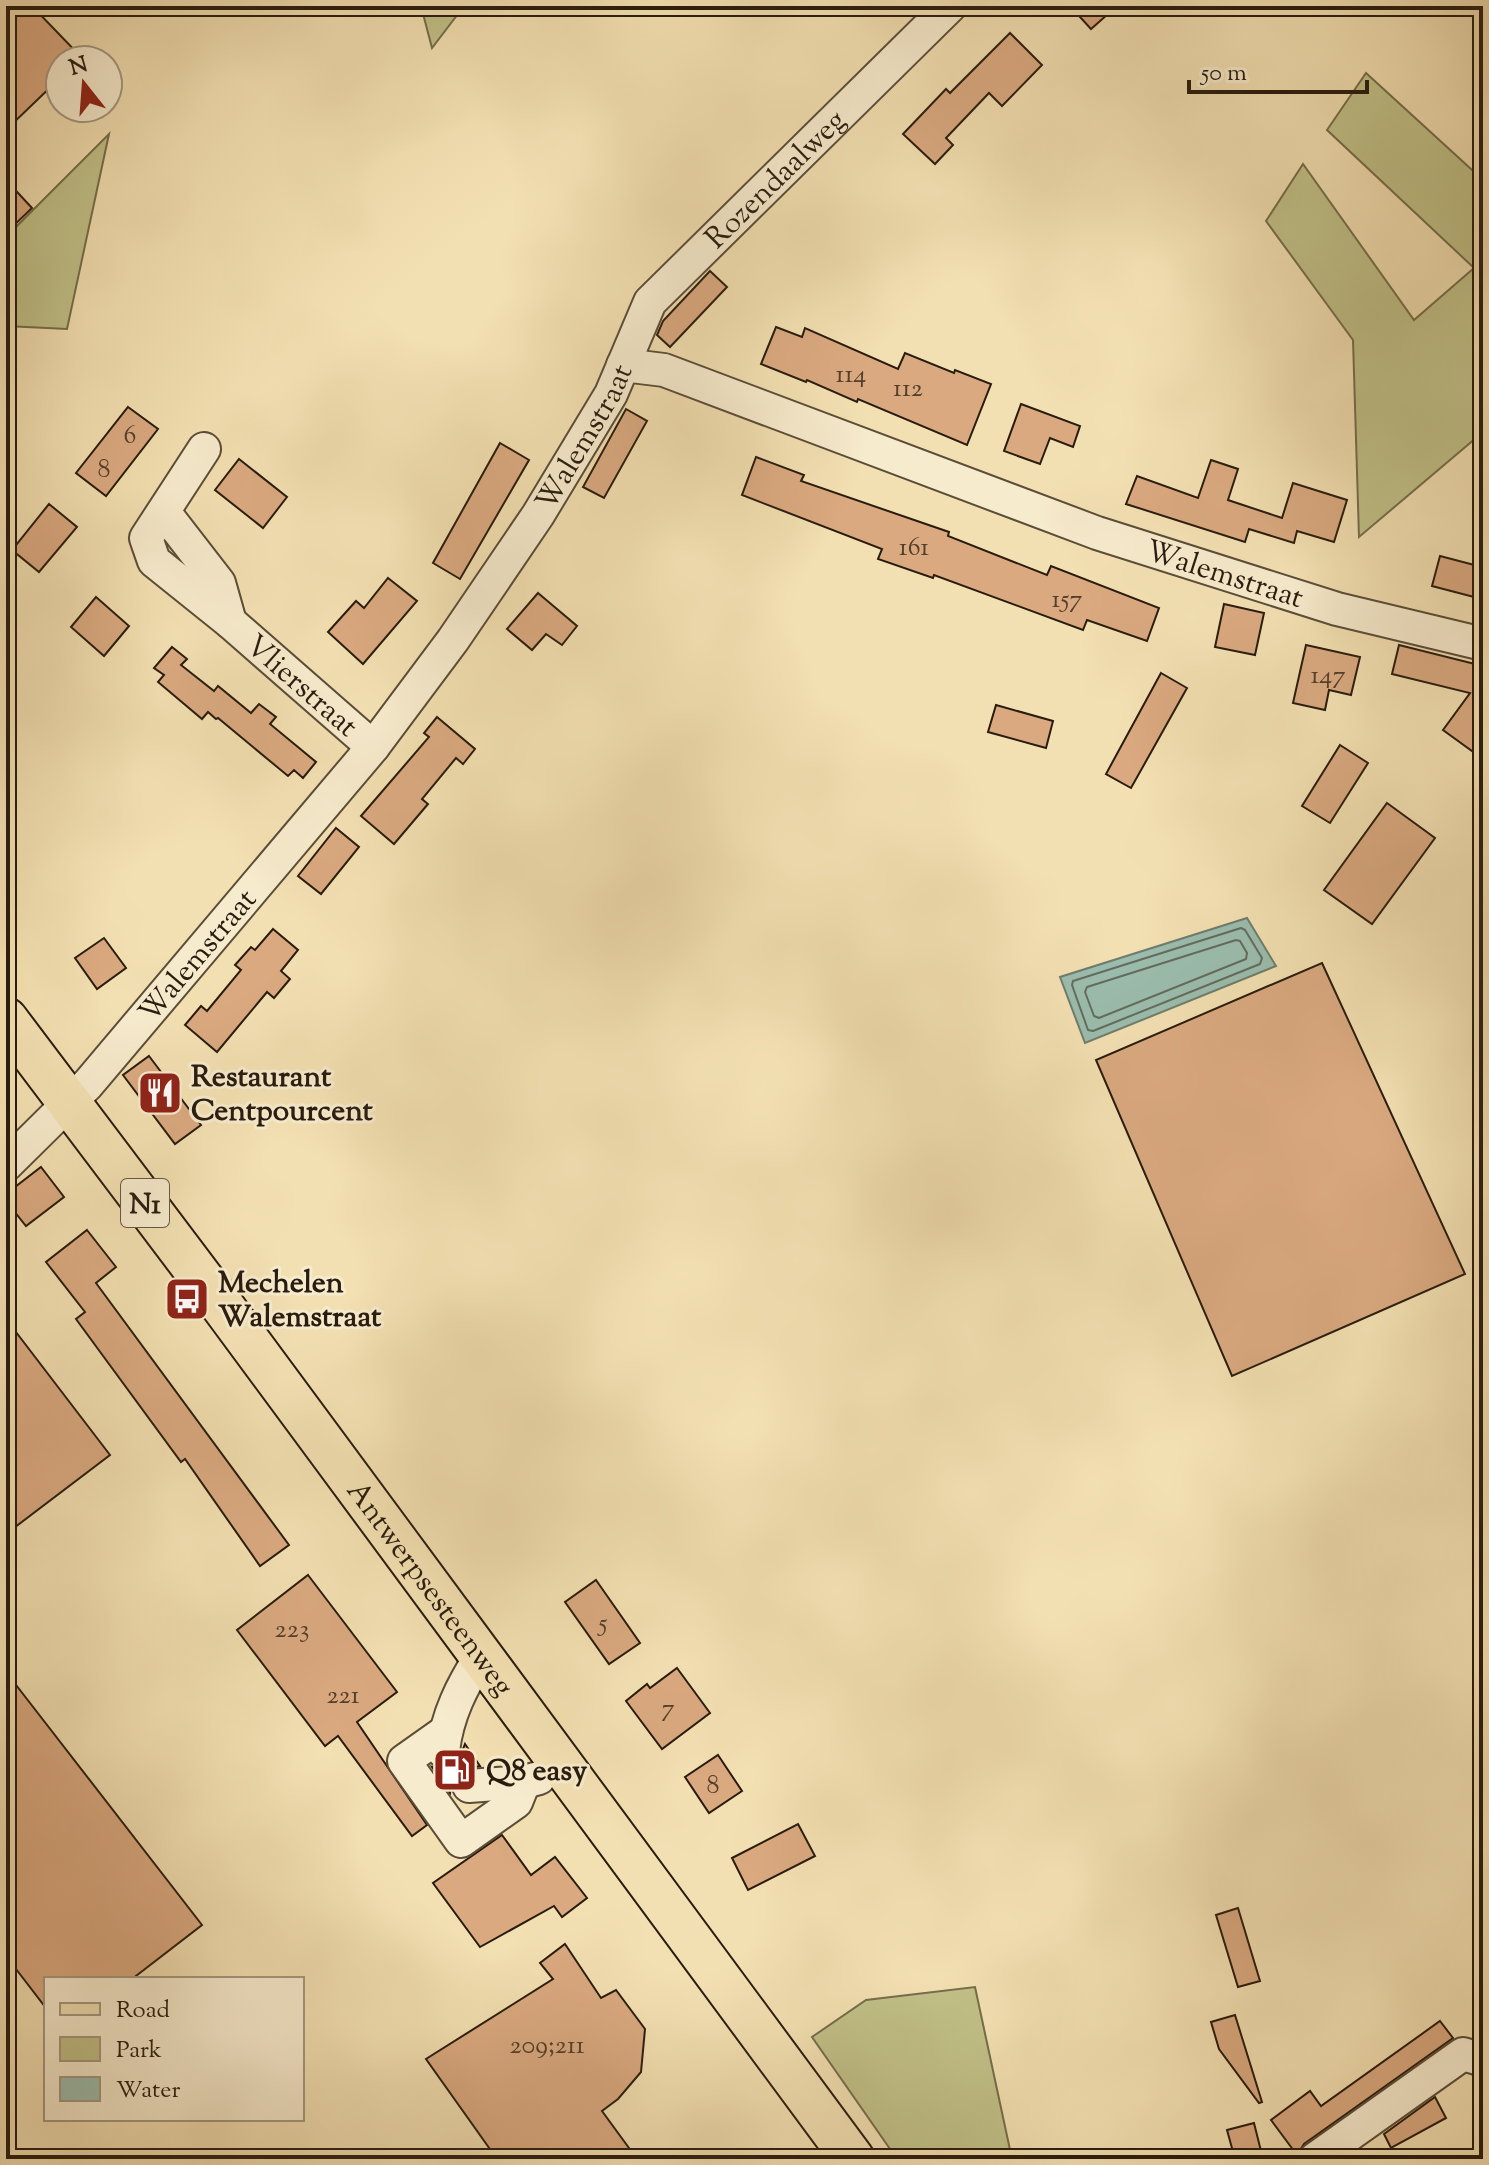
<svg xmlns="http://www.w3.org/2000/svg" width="1489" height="2165" font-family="'Sorts Mill Goudy',serif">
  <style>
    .green { fill: #c1c188; stroke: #746e4c; stroke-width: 2 }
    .water { fill: #9bbdae; stroke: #6d7d6e; stroke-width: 2 }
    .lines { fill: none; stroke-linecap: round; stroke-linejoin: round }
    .shore { stroke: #626c5e; stroke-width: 2 }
    .building { fill: #daa980; stroke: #281c0f; stroke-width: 2 }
    .minor-tunnel { stroke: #cab991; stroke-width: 32; stroke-dasharray: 32 16; stroke-linecap: butt }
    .minor-casing { stroke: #5b4d38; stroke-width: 36 }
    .major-casing { stroke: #281c0f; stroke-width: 46 }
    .minor { stroke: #f7ebcd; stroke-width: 32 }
    .major { stroke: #f3e0b2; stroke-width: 42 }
    .labels { text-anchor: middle; stroke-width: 6; stroke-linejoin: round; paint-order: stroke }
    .number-label { font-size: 26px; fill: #543f2b }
    .shield { fill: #f7ebcd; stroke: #665a48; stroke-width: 2 }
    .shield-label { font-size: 28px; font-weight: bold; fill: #281c0f }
    .street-label { font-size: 30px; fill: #281c0f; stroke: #f7ebcd }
    .poi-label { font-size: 30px; font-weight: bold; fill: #281c0f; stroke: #f7ebcd; text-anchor: start }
  </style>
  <rect width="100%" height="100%" fill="#f3e0b2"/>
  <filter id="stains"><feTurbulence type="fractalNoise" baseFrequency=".0025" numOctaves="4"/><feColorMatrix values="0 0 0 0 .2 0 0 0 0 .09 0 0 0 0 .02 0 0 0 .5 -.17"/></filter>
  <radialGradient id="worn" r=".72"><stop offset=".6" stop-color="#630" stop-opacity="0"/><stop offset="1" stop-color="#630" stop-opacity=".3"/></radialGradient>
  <g class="green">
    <path d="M421,6H464L432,48Z"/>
    <path d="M1366,73L1483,180V432L1359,537L1353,340L1266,221L1303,164L1414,320L1474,268L1327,130Z"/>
    <path d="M109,134L67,329L6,326V237Z"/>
    <path d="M975,1987L1012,2159H897L812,2037L866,2000Z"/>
  </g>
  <path class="water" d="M1247,918L1276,966L1085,1043L1060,977Z"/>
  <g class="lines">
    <g class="shore">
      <path d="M1241,928L1245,930L1262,958L1260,964L1093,1031L1088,1030L1072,985L1073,981Z"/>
      <path d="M1236,940L1240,941L1247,953L1246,959L1099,1018L1094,1016L1085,992L1087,987Z"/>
    </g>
  </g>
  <g class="building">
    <path d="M6,6H32L84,60H60V78L6,130Z"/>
    <path d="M1070,6H1117L1091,29Z"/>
    <path d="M1010,33L1042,65L1002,106L989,93L946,138L953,145L935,164L903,134L946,89L950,93Z"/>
    <path d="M6,180L32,208L6,233Z"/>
    <path d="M710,271L727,287L670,347L657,335L663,321Z"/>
    <path d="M776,327L802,337L805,328L898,369L905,353L954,373L955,370L991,384L967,445L858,399L857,402L807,380L806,382L761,364Z"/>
    <path d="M1021,404L1080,426L1073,447L1050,438L1040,464L1004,451Z"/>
    <path d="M128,407L158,429L106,496L76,473Z"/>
    <path d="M626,409L647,421L604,498L583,487Z"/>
    <path d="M500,443L529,460L460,579L433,563Z"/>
    <path d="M756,457L804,475L801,481L949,532L948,536L1047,575L1051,566L1159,608L1147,641L1087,620L1083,630L934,575L933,578L878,559L882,549L742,495Z"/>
    <path d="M239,459L287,497L263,528L215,490Z"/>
    <path d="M1211,460L1238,469L1228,500L1282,518L1293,483L1347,500L1334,542L1297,531L1294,543L1249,529L1245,542L1126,504L1137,476L1198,498Z"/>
    <path d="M49,504L77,527L39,572L12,550Z"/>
    <path d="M1440,556L1482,567L1474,597L1432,586Z"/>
    <path d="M388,578L417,601L363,664L328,632L356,601L364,608Z"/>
    <path d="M538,593L577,626L562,645L546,634L532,650L507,629Z"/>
    <path d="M96,597L129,626L104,656L71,627Z"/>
    <path d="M1224,604L1264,613L1255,655L1215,647Z"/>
    <path d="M1306,645L1360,657L1351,695L1329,690L1325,710L1293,703Z"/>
    <path d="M1399,645L1483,666V759L1443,730L1470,693L1392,674Z"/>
    <path d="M172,647L187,659L181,665L214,691L218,686L251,713L259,704L276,717L270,724L316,762L303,778L294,770L288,776L218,718L216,719L208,712L202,719L158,682L164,675L154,668Z"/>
    <path d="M1161,673L1187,688L1131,788L1106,774Z"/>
    <path d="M996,705L1053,721L1046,748L988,732Z"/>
    <path d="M437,717L475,749L463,764L456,758L422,799L428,804L394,844L361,816L429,737L424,733Z"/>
    <path d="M1340,745L1368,763L1330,823L1302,806Z"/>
    <path d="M1387,803L1435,838L1372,924L1324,890Z"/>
    <path d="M336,828L359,847L321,894L298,876Z"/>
    <path d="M273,929L298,950L281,971L290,979L274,998L267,992L217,1052L185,1025L201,1006L207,1011L241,970L235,965L251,947L255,950Z"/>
    <path d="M104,938L126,968L97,989L75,958Z"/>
    <path d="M1322,963L1465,1274L1232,1376L1096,1060Z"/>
    <path d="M149,1056L201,1125L175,1144L123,1075Z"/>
    <path d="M41,1167L64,1197L26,1226L6,1201V1194Z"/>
    <path d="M87,1230L116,1267L96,1283L289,1545L260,1566L185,1459L181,1462L76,1319L85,1312L46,1262Z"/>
    <path d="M6,1319L110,1455L6,1534Z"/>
    <path d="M308,1575L397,1692L357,1722L427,1825L412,1836L338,1736L325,1746L237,1630Z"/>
    <path d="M596,1580L640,1643L609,1664L565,1602Z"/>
    <path d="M677,1668L710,1713L662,1749L626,1701L647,1684L650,1688Z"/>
    <path d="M6,1672L202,1925L132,1979H46V2008L6,1956Z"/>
    <path d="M465,1744L480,1766L458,1771L452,1778L450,1793L432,1767L441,1770L451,1768L458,1762Z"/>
    <path d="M718,1755L742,1791L709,1813L685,1777Z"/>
    <path d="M798,1824L815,1856L748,1890L732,1858Z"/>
    <path d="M502,1835L531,1875L555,1857L587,1898L562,1917L554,1906L480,1947L433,1883Z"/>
    <path d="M1238,1908L1260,1981L1238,1987L1216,1915Z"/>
    <path d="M565,1944L601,1998L616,1990L645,2029L641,2072L618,2099L602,2111L637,2159H497L426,2059L553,1979L540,1963Z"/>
    <path d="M1235,2015L1262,2102L1259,2103L1219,2049L1211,2022Z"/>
    <path d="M1440,2021L1453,2038L1304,2144L1297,2155L1271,2120L1310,2091L1321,2106Z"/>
    <path d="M1435,2097L1446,2118L1391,2148L1384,2134Z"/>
    <path d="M1254,2123L1263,2159H1235L1227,2130Z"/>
  </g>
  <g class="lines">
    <path class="minor-tunnel" d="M443,1751L469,1786"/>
    <g class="minor-casing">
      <g id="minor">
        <path id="s1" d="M623,365L664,370L1097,533L1337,609L1483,644"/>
        <path id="s2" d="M204,449L146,538L154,561L230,622L373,747"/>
        <path d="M164,512L219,583L230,622"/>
        <path id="s3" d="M6,1165L88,1084L373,747L453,640L538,515L611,394L650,302L950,6"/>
        <path d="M445,1732L404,1761L461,1841L516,1802L524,1782"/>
        <path d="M443,1751C447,1715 462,1686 481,1656"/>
        <path d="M469,1786L524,1782L539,1778"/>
        <path d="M1315,2159L1463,2054L1483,2060"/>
      </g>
    </g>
    <g class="major-casing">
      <g id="major">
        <path id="s4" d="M6,1019L221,1304L853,2159"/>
      </g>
    </g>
    <use href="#minor" class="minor"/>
    <use href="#major" class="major"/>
  </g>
  <defs>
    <g id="restaurant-square" transform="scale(2.3)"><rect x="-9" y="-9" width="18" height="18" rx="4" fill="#8f2418" stroke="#f7ebcd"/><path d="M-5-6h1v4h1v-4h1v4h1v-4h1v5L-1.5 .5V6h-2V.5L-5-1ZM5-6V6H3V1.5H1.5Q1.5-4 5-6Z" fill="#fff"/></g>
    <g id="bus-square" transform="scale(2.3)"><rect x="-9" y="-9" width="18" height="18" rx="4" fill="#8f2418" stroke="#f7ebcd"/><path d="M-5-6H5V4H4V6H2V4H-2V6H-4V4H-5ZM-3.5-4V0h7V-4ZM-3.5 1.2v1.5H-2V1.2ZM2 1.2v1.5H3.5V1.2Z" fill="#fff"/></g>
    <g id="fuel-square" transform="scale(2.3)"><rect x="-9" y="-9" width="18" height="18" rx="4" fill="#8f2418" stroke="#f7ebcd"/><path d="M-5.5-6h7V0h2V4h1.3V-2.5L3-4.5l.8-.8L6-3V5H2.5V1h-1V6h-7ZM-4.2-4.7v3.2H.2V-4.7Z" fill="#fff"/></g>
  </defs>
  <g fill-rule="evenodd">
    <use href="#restaurant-square" x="160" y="1093"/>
    <use href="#bus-square" x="187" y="1299"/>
    <use href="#fuel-square" x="455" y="1770"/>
  </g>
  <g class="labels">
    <g class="number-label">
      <text x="851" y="382">114</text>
      <text x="908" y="396">112</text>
      <text x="130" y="443">6</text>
      <text x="104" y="477">8</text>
      <text x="914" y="555">161</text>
      <text x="1067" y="607">157</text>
      <text x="1328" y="683">147</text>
      <text x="603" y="1631">5</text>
      <text x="292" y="1637">223</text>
      <text x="343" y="1703">221</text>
      <text x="668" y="1716">7</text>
      <text x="713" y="1793">8</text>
      <text x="547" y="2053">209;211</text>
    </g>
    <rect class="shield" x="121" y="1179" width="48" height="48" rx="6"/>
    <g class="shield-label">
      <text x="145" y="1213">N1</text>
    </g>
    <g class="street-label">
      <text dy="10" stroke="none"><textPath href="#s3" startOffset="1258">Rozendaalweg</textPath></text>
      <text dy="10" stroke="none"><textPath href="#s3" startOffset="932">Walemstraat</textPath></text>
      <text dy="10" stroke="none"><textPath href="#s1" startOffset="638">Walemstraat</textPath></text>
      <text dy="10" stroke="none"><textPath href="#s2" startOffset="324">Vlierstraat</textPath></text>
      <text dy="10" stroke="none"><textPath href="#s3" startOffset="284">Walemstraat</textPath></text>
      <text dy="10" stroke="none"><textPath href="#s4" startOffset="710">Antwerpsesteenweg</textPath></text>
    </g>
    <g class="poi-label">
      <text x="191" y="1086">Restaurant<tspan x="191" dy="34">Centpourcent</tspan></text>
      <text x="218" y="1292">Mechelen<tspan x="218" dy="34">Walemstraat</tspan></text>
      <text x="486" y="1780">Q8 easy</text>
    </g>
  </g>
  <rect width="1489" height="2165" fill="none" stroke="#f3e0b2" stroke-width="32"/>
  <rect x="8" y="8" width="1473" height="2149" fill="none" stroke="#281c0f" stroke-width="4"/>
  <rect x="16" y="16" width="1457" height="2133" fill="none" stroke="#281c0f" stroke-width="2"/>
  <rect x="44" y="1977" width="260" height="144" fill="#f7ebcd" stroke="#a49881" stroke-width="2"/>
  <rect x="60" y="2003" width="40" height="12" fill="#f3e0b2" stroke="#a49881" stroke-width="2"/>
  <text x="116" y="2017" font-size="24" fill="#281c0f">Road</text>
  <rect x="60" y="2037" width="40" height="24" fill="#c1c188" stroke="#a49881" stroke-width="2"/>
  <text x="116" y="2057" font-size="24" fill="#281c0f">Park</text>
  <rect x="60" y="2077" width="40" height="24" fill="#9bbdae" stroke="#a49881" stroke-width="2"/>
  <text x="116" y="2097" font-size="24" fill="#281c0f">Water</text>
  <g transform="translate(84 84) rotate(343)"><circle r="38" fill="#f7ebcd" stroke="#a49881" stroke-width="2"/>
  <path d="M0-6L14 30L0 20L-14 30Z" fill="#8f2418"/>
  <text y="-12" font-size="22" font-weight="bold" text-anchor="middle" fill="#281c0f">N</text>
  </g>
  <path d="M1189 80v12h178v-12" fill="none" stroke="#281c0f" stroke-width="4"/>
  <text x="1201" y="80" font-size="24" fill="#281c0f" stroke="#f7ebcd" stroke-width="6" paint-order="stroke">50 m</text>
  <rect width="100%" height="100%" filter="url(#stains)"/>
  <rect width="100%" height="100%" fill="url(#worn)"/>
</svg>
